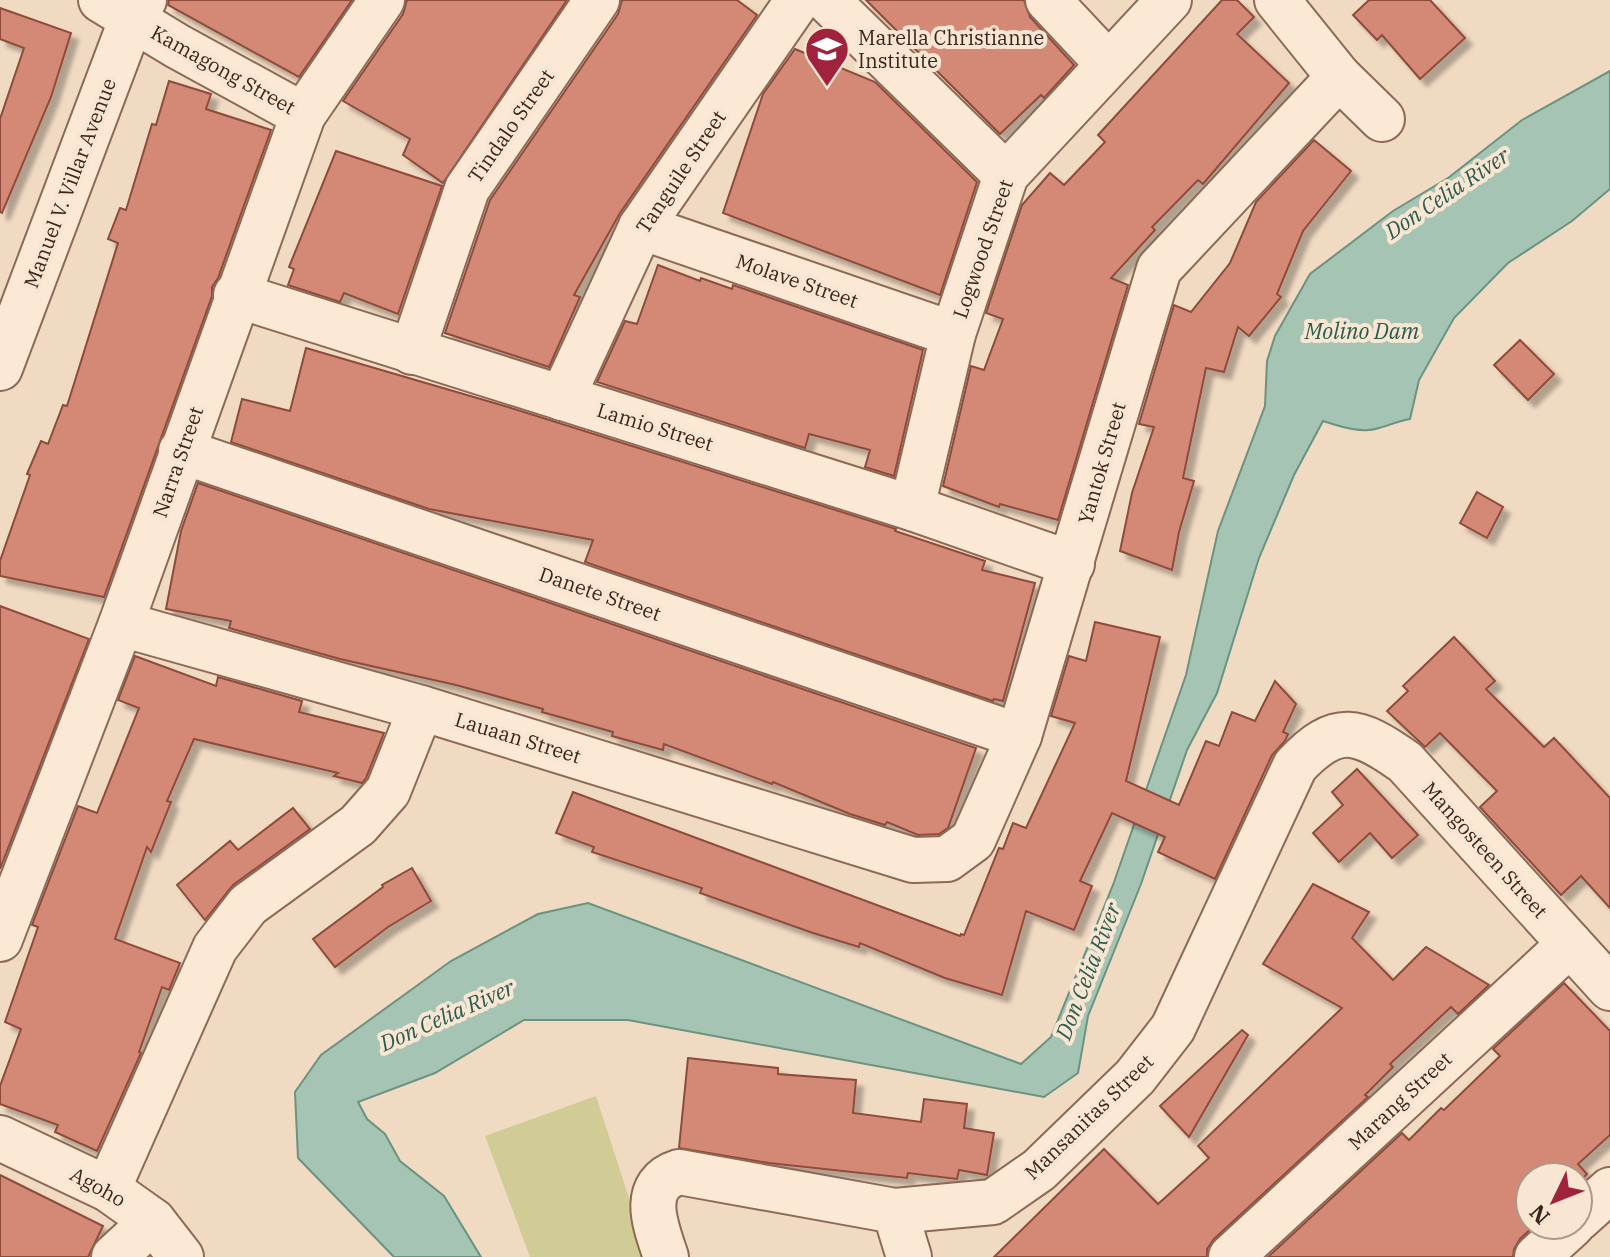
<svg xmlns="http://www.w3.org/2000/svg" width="1610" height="1257" font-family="'IBM Plex Serif',serif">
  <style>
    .green { fill: #d1cc95 }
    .water { fill: #a5c4b4; stroke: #6a9381; stroke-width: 2 }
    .building { fill: #d38975; stroke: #8e4c3b; stroke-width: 2; filter: url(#shadow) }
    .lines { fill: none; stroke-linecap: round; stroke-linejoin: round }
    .minor-casing { stroke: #8d6957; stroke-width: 48 }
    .tertiary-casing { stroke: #8d6957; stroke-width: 48 }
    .minor { stroke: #fbe9d6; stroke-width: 44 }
    .tertiary { stroke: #fbe9d6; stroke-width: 44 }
    .labels { text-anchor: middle; stroke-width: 8; stroke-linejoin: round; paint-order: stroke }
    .poi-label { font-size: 20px; fill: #3b261d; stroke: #f8e6d2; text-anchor: start }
    .street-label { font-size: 20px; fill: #3b261d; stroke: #f8e6d2 }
    .water-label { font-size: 22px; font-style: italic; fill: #2b5c50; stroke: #f8e6d2 }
  </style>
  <defs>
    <filter id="shadow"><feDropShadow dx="7" dy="7" stdDeviation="2" flood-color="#0004"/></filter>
  </defs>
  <rect width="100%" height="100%" fill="#f1dac2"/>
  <path class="green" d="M596,1096L648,1257H530L485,1136Z"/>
  <path class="water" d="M1610,71V189L1572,221L1508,263L1454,318L1419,380L1410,419C1398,421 1390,425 1379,428C1362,434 1339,426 1323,421L1294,475L1259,558L1217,693L1187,750L1141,884L1088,1016L1078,1073L1044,1097L628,1020H524L435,1073L358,1102L367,1119L385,1134L400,1161L444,1196L481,1257H394L298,1158L295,1092L321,1055L451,961L538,914L588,903L1021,1064L1051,1037L1113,885L1186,675L1218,531L1265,406L1267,361L1275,336L1310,274L1393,211L1448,178L1522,120Z"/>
  <g class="building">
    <path d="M169,0H352L299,77L168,5Z"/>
    <path d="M407,0H567L443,183L403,155L410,139L343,101L403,14Z"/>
    <path d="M622,0H737L757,15L620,213L574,295L580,297L549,367L445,333L490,200L618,14Z"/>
    <path d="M866,0H1024L1030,17L1074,65L1044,98L1041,95L1000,134Z"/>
    <path d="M1222,0H1237L1254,17L1237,34L1289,83L1203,184L1198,180L1152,227L1155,230L1111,278L1128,285L1058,520L1000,504L999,507L943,486L971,366L984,370L1003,319L986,313L1022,205L1050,173L1064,185L1105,142L1098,135Z"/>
    <path d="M1369,0H1430L1465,38L1420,79L1382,35L1377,40L1353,15Z"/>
    <path d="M0,8L71,33L51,97L2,213L0,212V119L24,48L0,39Z"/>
    <path d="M795,49L875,82L977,182L940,295L723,213L763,94Z"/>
    <path d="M169,81L211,94L206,109L271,130L218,278L212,287V296L104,597L0,576V561L30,475L27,474L41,441L48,444L63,405L67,406L118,243L108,239L120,208L126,210L152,124L156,125Z"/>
    <path d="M1314,140L1351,171L1303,231L1277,294L1281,297L1249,336L1238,327L1224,372L1206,368L1183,478L1194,481L1179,532L1172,570L1120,551L1132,493L1154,427L1139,424L1174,305L1191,312L1230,263L1256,202Z"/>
    <path d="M336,151L442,186L398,314L344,293L340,302L288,285L294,269L289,267Z"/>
    <path d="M658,265L700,281L701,278L732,289L733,285L923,350L894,476L865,467L870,450L809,434L805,448L597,382L625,321L637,324Z"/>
    <path d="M1520,340L1554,374L1528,400L1494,365Z"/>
    <path d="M306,348L508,407L896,529L895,531L985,561L982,570L1035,583L1003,701L994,699L993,701L585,562L593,540L429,509L231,442L242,399L290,411Z"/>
    <path d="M198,483L976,748L948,828L939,834L918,835L887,822L885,825L850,814L773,782L772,784L664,744L663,750L612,736L613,732L542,712L543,709L456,685L340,659L229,628L231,621L166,609L181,531Z"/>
    <path d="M1477,492L1503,507L1487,538L1460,523Z"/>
    <path d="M0,606L89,639L0,869Z"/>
    <path d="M1095,622L1160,637L1126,781L1179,805L1206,741L1219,746L1232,712L1255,721L1275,681L1296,704L1283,732L1288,734L1285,741L1272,755L1215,879L1158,852L1165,837L1112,813L1080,881L1092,886L1074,930L1026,911L1002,995L945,978L860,943L859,947L813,933L700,893L702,888L592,852L594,847L556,833L573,792L960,936L961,934L964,935L999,848L1003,849L1013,823L1026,828L1075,723L1051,716L1069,656L1086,661Z"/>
    <path d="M1454,637L1495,681L1486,689L1544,747L1554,738L1610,798V908L1581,876L1561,895L1480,807L1497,791L1440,733L1425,747L1387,711L1408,691L1403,686Z"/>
    <path d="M135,656L216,686L218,677L302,701L299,712L384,733L366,778L362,783L334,776L338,773L194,739L167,801L171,802L151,852L147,847L115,939L180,963L169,990L162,987L139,1052L141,1053L97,1151L55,1132L58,1125L0,1104V1086L21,1029L5,1022L38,927L32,925L78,806L97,813L139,708L118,700Z"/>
    <path d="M1357,769L1418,835L1392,858L1370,833L1339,862L1313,833L1343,805L1332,792Z"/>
    <path d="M293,808L310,829L233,885L205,920L177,885L230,841L238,850Z"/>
    <path d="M412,868L431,901L388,927L335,967L313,939L383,887L382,885Z"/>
    <path d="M1313,884L1369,912L1352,938L1393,980L1426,947L1489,985L1458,1014L1451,1007L1390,1064L1393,1067L1365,1095L1368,1097L1214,1239L1207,1249V1257H994L1104,1149L1158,1204L1209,1158L1198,1146L1342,1008L1263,964Z"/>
    <path d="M1564,983L1610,1031V1135L1578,1164L1587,1174L1578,1183V1177H1530V1225H1535L1520,1239L1514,1249L1513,1257H1268L1402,1133L1409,1140L1441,1108L1444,1110L1500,1056L1493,1049Z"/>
    <path d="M1242,1030L1248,1035L1189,1137L1160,1106Z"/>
    <path d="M688,1058L778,1068V1074L856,1080L853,1113L921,1122L924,1099L967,1104L964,1128L994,1133L987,1175L959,1170L957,1179L908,1173L907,1178L769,1163L679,1148Z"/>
    <path d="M0,1175L103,1226L88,1257H0Z"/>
  </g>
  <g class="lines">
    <g class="minor-casing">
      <g id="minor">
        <path d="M101,0L177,46L303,115"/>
        <path d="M827,0L1006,175"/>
        <path d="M1048,0L1108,64"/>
        <path d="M1277,0L1339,77L1382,119"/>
        <path d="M641,227L953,334"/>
        <path d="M236,295L912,508L1072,564"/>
        <path d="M412,352L467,189L597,0"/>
        <path d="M562,398L641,227L798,0"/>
        <path d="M181,451L1019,736"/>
        <path d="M912,508L953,334L1006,175L1169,0"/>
        <path d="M121,624L421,708L913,860L947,859L973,840L1019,736L1159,269L1339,77"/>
        <path d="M0,939L121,624L303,115L382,0"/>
        <path d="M0,1138L108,1189L153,1221L181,1257"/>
        <path d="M108,1189L215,948L248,905L358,825L388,791L421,708"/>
        <path d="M895,1211L909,1257"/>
        <path d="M1578,1219L1610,1190"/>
        <path d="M114,1257L153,1221"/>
        <path d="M666,1257C656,1227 638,1185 679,1172L895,1211L993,1202L1039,1170L1135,1077L1173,1028L1295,766C1337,721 1358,729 1405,762L1610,988"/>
        <path d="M1231,1257L1570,944"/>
        <path d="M1537,1257L1572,1225"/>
      </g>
    </g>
    <g class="tertiary-casing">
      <path id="tertiary" d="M0,368L132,18L144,0"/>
    </g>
    <use href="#minor" class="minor"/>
    <use href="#tertiary" class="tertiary"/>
  </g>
  <defs>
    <g id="school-pin" transform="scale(2.3)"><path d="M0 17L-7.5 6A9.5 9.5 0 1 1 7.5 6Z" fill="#a1223c" stroke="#f8e6d2"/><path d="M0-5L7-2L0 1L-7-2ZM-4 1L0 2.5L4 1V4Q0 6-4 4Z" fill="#fff"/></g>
  </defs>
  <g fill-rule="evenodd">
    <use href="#school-pin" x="827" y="49"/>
  </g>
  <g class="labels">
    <g class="poi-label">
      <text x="858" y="45">Marella Christianne<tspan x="858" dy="23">Institute</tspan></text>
    </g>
    <g class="street-label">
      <text transform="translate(223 70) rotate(29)" y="7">Kamagong Street</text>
      <text transform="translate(511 126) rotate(-55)" y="7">Tindalo Street</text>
      <text transform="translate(681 172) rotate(-56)" y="7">Tanguile Street</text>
      <text transform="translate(70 183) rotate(-69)" y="7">Manuel V. Villar Avenue</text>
      <text transform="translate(983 249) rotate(-71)" y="7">Logwood Street</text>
      <text transform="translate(797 281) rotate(19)" y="7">Molave Street</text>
      <text transform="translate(655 427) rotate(17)" y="7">Lamio Street</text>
      <text transform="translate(178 462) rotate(-71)" y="7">Narra Street</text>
      <text transform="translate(1102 463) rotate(-74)" y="7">Yantok Street</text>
      <text transform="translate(600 594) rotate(19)" y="7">Danete Street</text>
      <text transform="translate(518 738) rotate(17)" y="7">Lauaan Street</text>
      <text transform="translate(1485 850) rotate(48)" y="7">Mangosteen Street</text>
      <text transform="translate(1400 1101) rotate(-43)" y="7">Marang Street</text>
      <text transform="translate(1089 1117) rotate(-44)" y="7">Mansanitas Street</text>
      <text transform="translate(98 1187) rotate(29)" y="7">Agoho</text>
    </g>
    <g class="water-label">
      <text transform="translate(1447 193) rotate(-34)" y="8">Don Celia River</text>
      <text x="1362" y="339">Molino Dam</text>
      <text transform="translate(1088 971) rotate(-69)" y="8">Don Celia River</text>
      <text transform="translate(447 1015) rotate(-24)" y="8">Don Celia River</text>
    </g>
  </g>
  <g transform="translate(1554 1201) rotate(227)"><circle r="38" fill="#f8e6d2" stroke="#ac998a" stroke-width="2"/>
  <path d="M0-6L14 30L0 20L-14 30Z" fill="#a1223c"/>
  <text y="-12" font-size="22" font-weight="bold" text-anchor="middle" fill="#3b261d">N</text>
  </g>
</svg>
